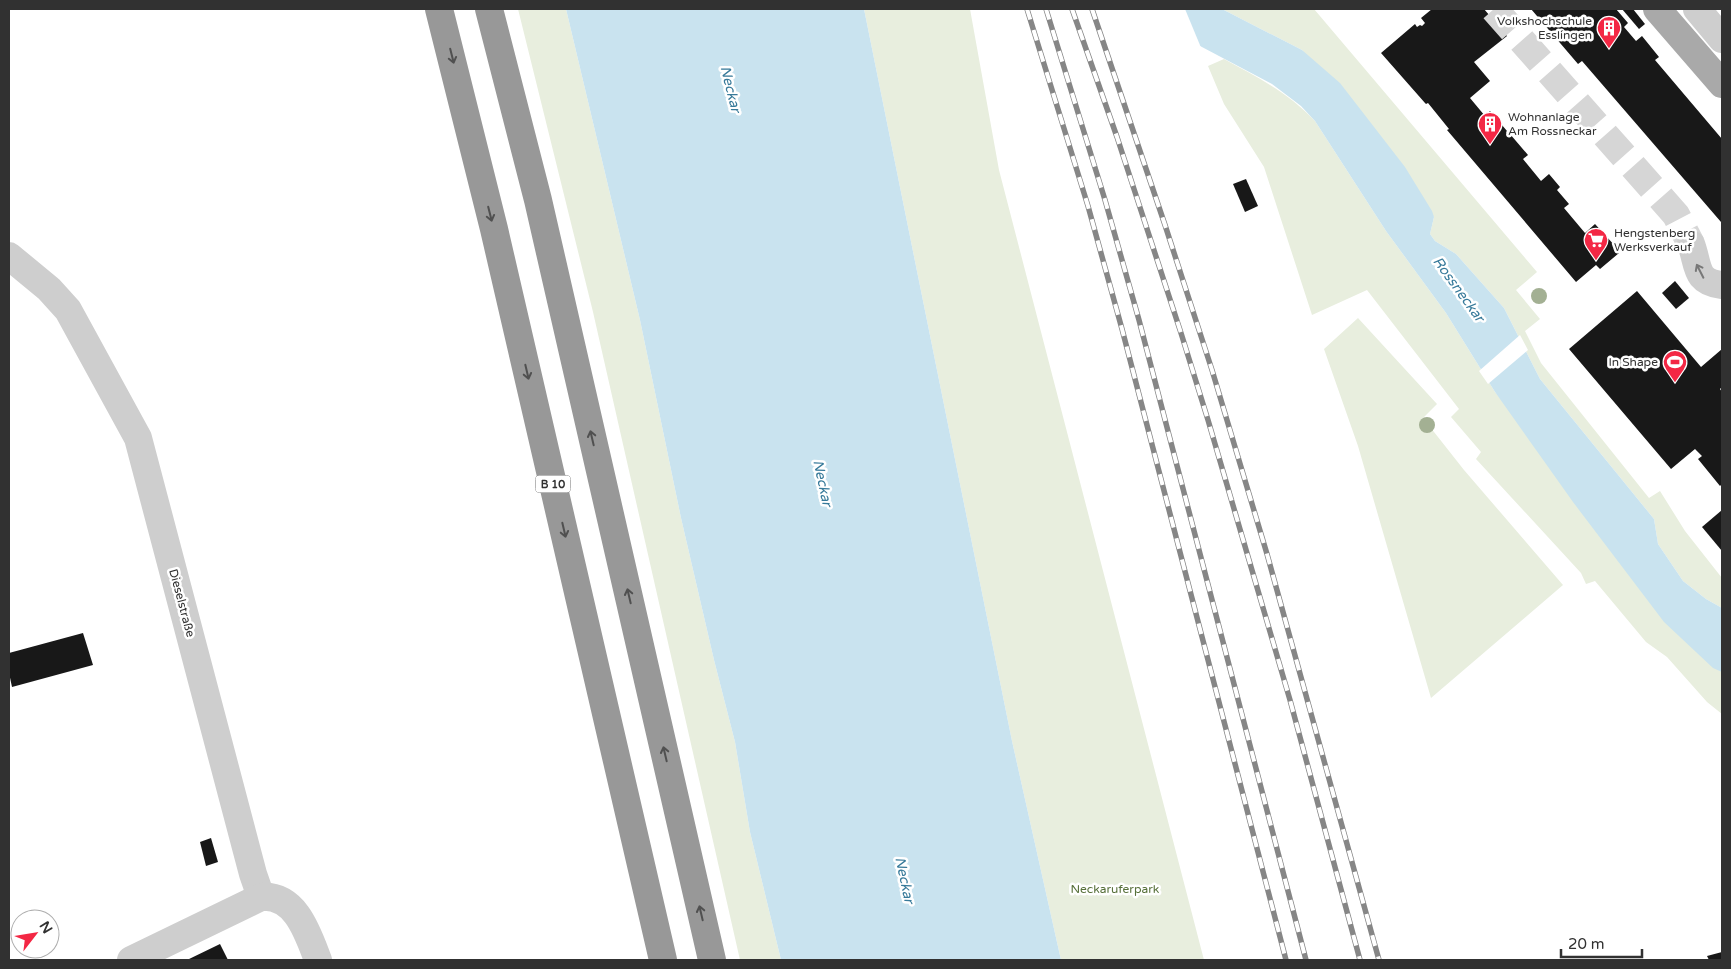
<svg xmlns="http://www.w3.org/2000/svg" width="1731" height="969" font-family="'Varela Round',sans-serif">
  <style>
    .green { fill: #e8eede }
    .water { fill: #c9e3ef }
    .pier { fill: #fff }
    .building { fill: #181818 }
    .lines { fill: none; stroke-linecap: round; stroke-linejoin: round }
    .minor-tunnel { stroke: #d6d6d6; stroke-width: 28; stroke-dasharray: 28 14; stroke-linecap: butt }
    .minor { stroke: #cecece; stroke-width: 28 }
    .major { stroke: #a9a9a9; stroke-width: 28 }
    .highway { stroke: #989898; stroke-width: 28 }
    .rail-casing { stroke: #868686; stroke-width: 5.5 }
    .rail { stroke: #fff; stroke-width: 4; stroke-dasharray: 11; stroke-linecap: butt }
    .tree { fill: #a3b093 }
    .oneway { stroke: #505050 }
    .oneway2 { stroke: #787878 }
    .labels { text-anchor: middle; stroke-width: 5; stroke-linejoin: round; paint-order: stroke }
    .shield { fill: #fff; stroke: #6f6f6f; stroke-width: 1 }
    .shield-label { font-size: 11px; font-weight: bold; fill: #313131 }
    .poi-label { font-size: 12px; fill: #313131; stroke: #fff; text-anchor: end }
    .street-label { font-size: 12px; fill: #313131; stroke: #fff }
    .park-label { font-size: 12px; fill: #57703a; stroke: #fff }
    .water-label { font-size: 14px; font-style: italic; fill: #377a9a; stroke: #fff }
  </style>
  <rect width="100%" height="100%" fill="#fff"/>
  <g class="green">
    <path d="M518,9H566L640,320L681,518L714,660L735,742L750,832L781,960H740L593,312Z"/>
    <path d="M864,9H970L999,170L1204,960H1061L1012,741Z"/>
    <path d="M1222,9H1314L1537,272L1516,290L1540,319L1525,331L1541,363L1649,498L1660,491L1685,531L1722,578V608L1706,599L1683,581L1658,544L1654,519L1540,379L1504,308L1456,254L1435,241L1430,234L1434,217L1302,50Z"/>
    <path d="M1224,59C1257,77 1289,93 1315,121L1386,231L1446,313L1495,392L1722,672V714L1707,702L1667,657L1646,642L1595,581L1586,584L1581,573L1476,459L1481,452L1451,417L1459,409L1367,290L1312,315L1264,167L1224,104L1208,66Z"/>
    <path d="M1358,318L1437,404L1423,418L1464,470L1563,585L1431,698L1358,446L1324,349Z"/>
  </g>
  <g class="water">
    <path d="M566,9H864L1012,741L1061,960H781L750,832L735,742L714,660L681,518L640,320Z"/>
    <path d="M1130,9H1222L1302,50L1340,83L1405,167L1432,211L1434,217L1430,234L1435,241L1456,254L1504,308L1540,379L1654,519L1658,544L1683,581L1706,599L1722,608V672L1713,668L1664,622L1573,502L1495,392L1446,313L1386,231L1315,121L1301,106L1272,84Z"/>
  </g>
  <g class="pier">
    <path d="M1128,9H1185L1202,50L1129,11Z"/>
    <path d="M1520,335L1528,350L1488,384L1479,371Z"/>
  </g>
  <g class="building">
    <path d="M1432,9H1484L1507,36L1474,62L1490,81L1470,98L1485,116L1490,111L1507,131L1506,132L1509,136L1510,134L1528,155L1523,159L1541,181L1549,174L1560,187L1557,190L1569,204L1564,208L1585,233L1595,224L1616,247L1615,248L1619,253L1600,269L1596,265L1576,282L1447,130L1449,129L1428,103L1426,104L1425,103L1381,53L1415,24L1417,27L1420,25L1422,26L1425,23L1421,18Z"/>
    <path d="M1531,9H1616L1628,23L1624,27L1636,41L1642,36L1659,57L1655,60L1722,139V220L1721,222L1582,61L1578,64Z"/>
    <path d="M1622,9H1633L1645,24L1639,29Z"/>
    <path d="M1246,179L1258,206L1245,212L1233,184Z"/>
    <path d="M1675,281L1689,298L1676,309L1662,293Z"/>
    <path d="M1637,291L1701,367L1722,349V387L1720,389L1722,392V484L1720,486L1698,459L1702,456L1695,449L1671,469L1569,349Z"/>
    <path d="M1722,510V551L1702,527Z"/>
    <path d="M83,633L93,665L12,687L9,673V653Z"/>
    <path d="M211,838L218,862L206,866L200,842Z"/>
    <path d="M220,944L228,960H187Z"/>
    <path d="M1722,952V960H1709L1707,956Z"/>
  </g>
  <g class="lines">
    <path class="minor-tunnel" d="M1494,9L1676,215L1691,244"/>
    <g class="minor">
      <path d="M1697,9L1722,39"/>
      <path d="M1691,244C1699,265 1694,282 1722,285"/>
      <path d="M9,256L49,289L68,310L138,438L253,874L261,897"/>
      <path d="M131,960L261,897C296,894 308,934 318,960"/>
    </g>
    <path class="major" d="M1657,9L1722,84"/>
    <g class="highway">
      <path d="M439,9L494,229L663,960"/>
      <path d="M489,9L538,200L712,960"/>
    </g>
    <g class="rail-casing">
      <g id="rail">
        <path d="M1027,9L1088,206L1122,329L1286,960"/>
        <path d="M1046,9L1105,200L1139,320L1306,960"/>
        <path d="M1072,9L1117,137L1181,333L1208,420L1290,700L1360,960"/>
        <path d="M1092,9L1165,225L1212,370L1267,554L1379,960"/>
      </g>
    </g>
    <use href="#rail" class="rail"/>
  </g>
  <g class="tree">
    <circle cx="1539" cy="296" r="8"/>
    <circle cx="1427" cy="425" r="8"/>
  </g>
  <defs><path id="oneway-shaft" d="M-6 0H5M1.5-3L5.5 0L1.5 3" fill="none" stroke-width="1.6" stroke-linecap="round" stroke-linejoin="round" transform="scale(1.25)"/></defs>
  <g class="oneway">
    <use href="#oneway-shaft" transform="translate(452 56) rotate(76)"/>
    <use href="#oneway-shaft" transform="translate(490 214) rotate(76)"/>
    <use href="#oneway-shaft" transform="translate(527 372) rotate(77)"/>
    <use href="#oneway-shaft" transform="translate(592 438) rotate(-103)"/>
    <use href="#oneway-shaft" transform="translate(564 530) rotate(77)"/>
    <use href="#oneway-shaft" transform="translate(629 596) rotate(-103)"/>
    <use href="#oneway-shaft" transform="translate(665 754) rotate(-103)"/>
    <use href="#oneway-shaft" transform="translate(701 913) rotate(-103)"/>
  </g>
  <use class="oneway2" href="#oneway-shaft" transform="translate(1700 271) rotate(-117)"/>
  <defs>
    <g id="building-pin" transform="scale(1.25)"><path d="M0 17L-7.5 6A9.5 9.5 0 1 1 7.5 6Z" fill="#f32744" stroke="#fff"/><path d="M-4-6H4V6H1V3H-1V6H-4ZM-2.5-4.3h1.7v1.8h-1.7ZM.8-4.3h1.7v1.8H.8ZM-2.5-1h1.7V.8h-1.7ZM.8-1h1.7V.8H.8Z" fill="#fff"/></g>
    <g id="supermarket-pin" transform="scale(1.25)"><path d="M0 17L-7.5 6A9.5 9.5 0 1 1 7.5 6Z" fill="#f32744" stroke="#fff"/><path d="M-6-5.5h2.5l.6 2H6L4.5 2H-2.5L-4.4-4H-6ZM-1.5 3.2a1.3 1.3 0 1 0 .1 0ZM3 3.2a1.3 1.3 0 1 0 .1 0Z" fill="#fff"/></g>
    <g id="stadium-pin" transform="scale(1.25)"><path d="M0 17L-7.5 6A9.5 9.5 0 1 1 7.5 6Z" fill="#f32744" stroke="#fff"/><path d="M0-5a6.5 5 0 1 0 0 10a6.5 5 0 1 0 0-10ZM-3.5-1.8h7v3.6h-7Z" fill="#fff"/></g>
  </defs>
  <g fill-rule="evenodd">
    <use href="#building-pin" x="1609" y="28"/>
    <use href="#building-pin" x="1490" y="124"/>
    <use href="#supermarket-pin" x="1596" y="240"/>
    <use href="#stadium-pin" x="1675" y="362"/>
  </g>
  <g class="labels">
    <rect class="shield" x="535.5" y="475.5" width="35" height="17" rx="4"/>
    <g class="shield-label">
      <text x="553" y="488">B 10</text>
    </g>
    <g class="poi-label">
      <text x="1592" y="25">Volkshochschule<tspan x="1592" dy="14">Esslingen</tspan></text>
      <text x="1508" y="121" text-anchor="start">Wohnanlage<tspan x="1508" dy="14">Am Rossneckar</tspan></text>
      <text x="1614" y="237" text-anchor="start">Hengstenberg<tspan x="1614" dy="14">Werksverkauf</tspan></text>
      <text x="1658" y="366">In Shape</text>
    </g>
    <g class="street-label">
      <text transform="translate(182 603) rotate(75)" y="4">Dieselstraße</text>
    </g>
    <g class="park-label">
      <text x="1115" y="893">Neckaruferpark</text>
    </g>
    <g class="water-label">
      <text transform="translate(731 89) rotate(76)" y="5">Neckar</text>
      <text transform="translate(1459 289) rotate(54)" y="5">Rossneckar</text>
      <text transform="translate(823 483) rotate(78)" y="5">Neckar</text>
      <text transform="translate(905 880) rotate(78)" y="5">Neckar</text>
    </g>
  </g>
  <rect width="1731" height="969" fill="none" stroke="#313131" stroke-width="20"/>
  <g transform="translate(35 934) rotate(59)"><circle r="24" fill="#ffffff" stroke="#adadad"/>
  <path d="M0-4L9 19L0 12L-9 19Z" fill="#f32744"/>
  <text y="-8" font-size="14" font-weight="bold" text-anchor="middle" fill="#313131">N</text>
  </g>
  <path d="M1561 949v8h81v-8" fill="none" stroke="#313131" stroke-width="2.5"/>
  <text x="1568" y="949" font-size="15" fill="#313131" stroke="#ffffff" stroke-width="4" paint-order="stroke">20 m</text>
</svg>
